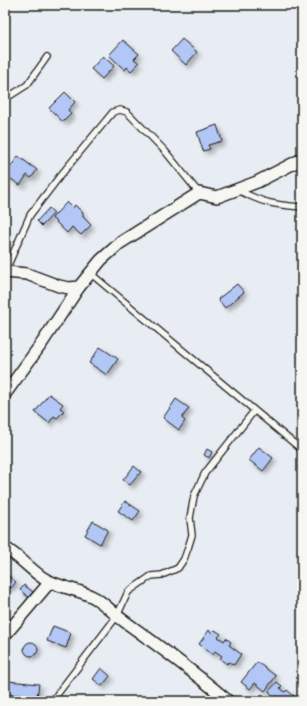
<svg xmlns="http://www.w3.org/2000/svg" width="307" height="706" font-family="'Gochi Hand',sans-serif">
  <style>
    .building { fill: #b2c7f6; stroke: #1c1c1c; filter: url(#shadow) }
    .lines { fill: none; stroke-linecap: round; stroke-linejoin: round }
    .lane-casing { stroke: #1c1c1c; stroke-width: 8 }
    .street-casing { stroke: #1c1c1c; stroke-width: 14 }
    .lane { stroke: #f6f6f2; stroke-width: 5.5 }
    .street { stroke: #f6f6f2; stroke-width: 11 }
  </style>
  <defs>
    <filter id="shadow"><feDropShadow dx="3.5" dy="3.5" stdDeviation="2" flood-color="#0004"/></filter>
  </defs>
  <rect width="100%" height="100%" fill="#e8edf3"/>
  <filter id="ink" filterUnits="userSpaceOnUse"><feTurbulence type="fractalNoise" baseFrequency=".025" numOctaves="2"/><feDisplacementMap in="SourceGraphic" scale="8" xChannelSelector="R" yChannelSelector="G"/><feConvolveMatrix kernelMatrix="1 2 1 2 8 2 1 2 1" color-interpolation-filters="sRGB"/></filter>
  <g filter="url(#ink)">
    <g class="building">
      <path d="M182,39L197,52L186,65L171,51Z"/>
      <path d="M123,40L139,54L134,59L139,63L131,71L127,67L125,70L109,55Z"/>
      <path d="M103,56L114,66L102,79L91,69Z"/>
      <path d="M65,92L75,102L68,110L71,114L63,122L49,108Z"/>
      <path d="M217,125L222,141L208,145L210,149L203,151L197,132Z"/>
      <path d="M18,156L37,170L31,178L27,175L20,185L5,175Z"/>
      <path d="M67,202L73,208L75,205L83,213V217L91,225L81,235L72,227L67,233L52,218Z"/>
      <path d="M49,208L54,213L42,226L37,221Z"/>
      <path d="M237,284L244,292L225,308L218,299Z"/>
      <path d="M100,347L118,359L107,375L89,363Z"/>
      <path d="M49,394L63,404L60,408L64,411L57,418L54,416L49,423L35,412Z"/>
      <path d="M176,399L189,408L182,418L185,421L179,430L163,418Z"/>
      <path d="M259,447L273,458L263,471L249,460Z"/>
      <path d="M207,449L212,452L209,458L204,455Z"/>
      <path d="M134,466L141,472L130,485L123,480Z"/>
      <path d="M125,501L140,511L133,521L118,511Z"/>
      <path d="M93,521L108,530L100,544L85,535Z"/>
      <path d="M5,573L16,582L11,588L9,586L5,591Z"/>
      <path d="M24,585L33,592L28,597L20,590Z"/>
      <path d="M53,626L71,633L66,648L47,641Z"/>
      <path d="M209,630L212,633L215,630L221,634L218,637L224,641L226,638L231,642L229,645L241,654L234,665L229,662L227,664L220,659L222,656L215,651L213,655L199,644Z"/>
      <circle cx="31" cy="649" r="7"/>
      <path d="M257,662L276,676L265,691L255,683L250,689L241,682Z"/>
      <path d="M101,668L110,676L102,686L93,679Z"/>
      <path d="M8,681L39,684L37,697L6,694Z"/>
      <path d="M277,682L282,686L280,688L285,692L287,690L294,696L290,701H270L268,700L272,695L269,691Z"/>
    </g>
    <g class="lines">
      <g class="lane-casing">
        <g id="lane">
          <path d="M5,99L27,85L47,57"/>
          <path d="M238,190C263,203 274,205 302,207"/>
          <path d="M5,272L30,215L60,176L113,112L120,110L127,112L165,151L199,193"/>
          <path d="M90,273L302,450"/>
          <path d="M52,701L117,616L128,592L151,576L162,575L178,568L184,559L188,548L192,535L190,518L194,496L205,473L254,411"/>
        </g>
      </g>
      <g class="street-casing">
        <g id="street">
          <path d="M5,272L27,274L59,286L69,288L79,287L101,260L120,243L199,193L217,197L257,182L302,159"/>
          <path d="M5,394L42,343L79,287"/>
          <path d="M5,548C19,556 30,569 43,578C59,588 79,589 95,598C105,604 114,614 124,621C159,646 194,672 228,701"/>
          <path d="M5,635L50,582"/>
        </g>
      </g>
      <use href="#lane" class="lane"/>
      <use href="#street" class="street"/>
    </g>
  </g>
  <rect width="307" height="706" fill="none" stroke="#f6f6f2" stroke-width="20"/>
  <rect x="10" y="10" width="287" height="686" fill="none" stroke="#1c1c1c" stroke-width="1.5" filter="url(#ink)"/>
</svg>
